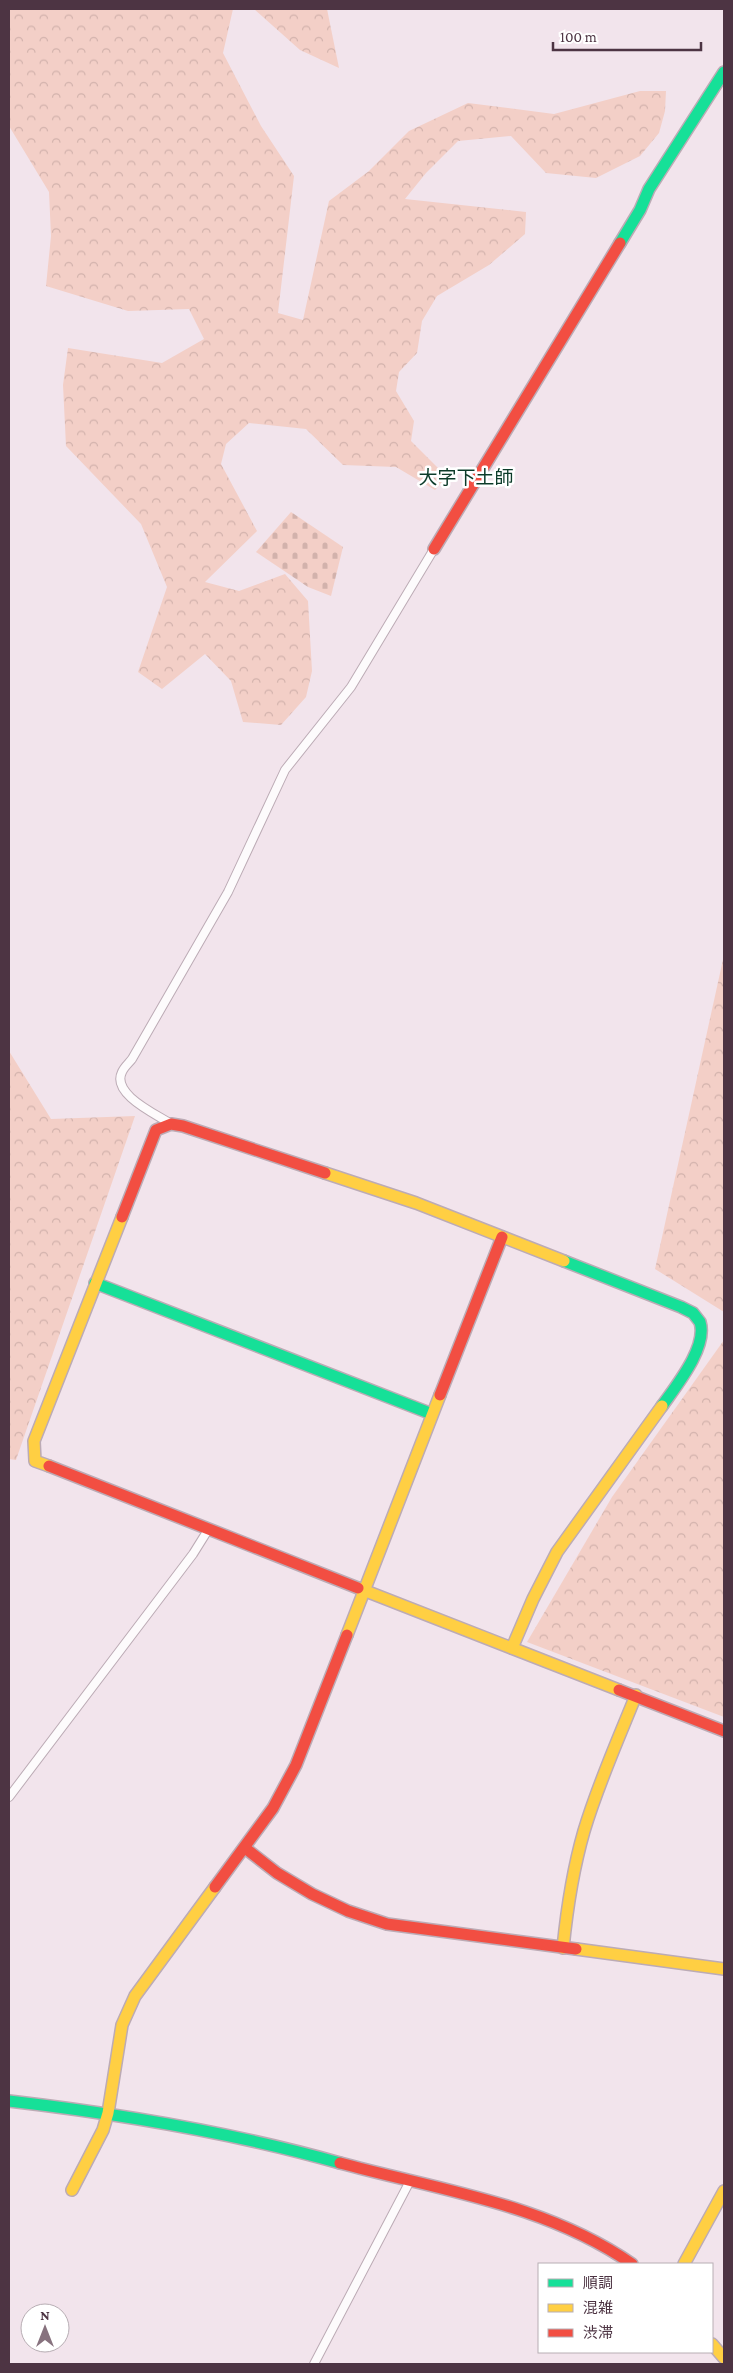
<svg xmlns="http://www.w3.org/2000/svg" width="733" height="2373" font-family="'Crimson Pro','Noto Sans JP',serif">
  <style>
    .forest { fill: url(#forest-crowns) }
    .cemetery { fill: url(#cemetery-stones) }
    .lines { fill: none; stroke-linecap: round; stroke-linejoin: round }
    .street-casing { stroke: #bcabb5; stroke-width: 10 }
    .fast-casing { stroke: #bcabb5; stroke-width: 14 }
    .slow-casing { stroke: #bcabb5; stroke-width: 14 }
    .jam-casing { stroke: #bcabb5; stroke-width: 14 }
    .street { stroke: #fdfbfc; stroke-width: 8 }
    .fast { stroke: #16e098; stroke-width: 11 }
    .slow { stroke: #ffcf43; stroke-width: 11 }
    .jam { stroke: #f24e42; stroke-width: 11 }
    .labels { text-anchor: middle; stroke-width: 5; stroke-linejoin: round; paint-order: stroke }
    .quarter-label { font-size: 19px; fill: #0c3b29; stroke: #fff }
  </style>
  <defs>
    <pattern id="forest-crowns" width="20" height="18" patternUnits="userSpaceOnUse" patternTransform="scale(1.25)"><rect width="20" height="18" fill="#f3cfc7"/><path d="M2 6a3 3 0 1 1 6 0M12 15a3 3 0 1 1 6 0" fill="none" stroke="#d2b2ac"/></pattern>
    <pattern id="cemetery-stones" width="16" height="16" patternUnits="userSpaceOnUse" patternTransform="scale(1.25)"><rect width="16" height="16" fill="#f3cfc7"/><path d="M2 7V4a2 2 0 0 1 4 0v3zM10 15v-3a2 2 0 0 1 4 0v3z" fill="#d2b2ac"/></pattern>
  </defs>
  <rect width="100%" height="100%" fill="#f2e4ec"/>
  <g class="forest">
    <path d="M9,9H233L223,53L261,126L294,176L278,313L303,320L329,201L369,171L409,131L468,103L554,114L640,91H666L665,111L659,133L640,156L596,178L546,173L511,136L458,141L426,173L405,199L526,212L525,234L489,265L437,296L422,321L417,353L399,372L396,391L414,421L411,441L447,477L435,490L396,467L343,465L306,429L249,423L226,444L221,464L257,531L205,582L239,591L285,574L308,601L312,671L306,697L281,725L243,722L231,681L205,654L162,689L138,672L167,587L141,524L66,446L63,385L68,348L162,363L204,339L189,309L128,311L46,286L51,236L49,192L9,126Z"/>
    <path d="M254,9H327L339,68L300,50Z"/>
    <path d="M724,955V1312L655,1269Z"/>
    <path d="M9,1051L51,1119L135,1116L16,1460L9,1459Z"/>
    <path d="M724,1340V1717L527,1642L612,1497Z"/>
  </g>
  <path class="cemetery" d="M291,512L343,547L331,596L308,587L256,552Z"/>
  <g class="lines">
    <g class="street-casing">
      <g id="street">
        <path d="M171,1124C156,1114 111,1094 122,1072C124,1067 129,1063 132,1059L228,892L285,770L351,687L434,549"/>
        <path d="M9,1797L193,1554L208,1530"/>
        <path d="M314,2364L410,2181"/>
      </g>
    </g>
    <g class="fast-casing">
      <g id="fast">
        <path d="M620,243L640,210L649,189L724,72"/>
        <path d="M564,1261L681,1307L693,1313L700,1322C708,1347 676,1386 662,1406"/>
        <path d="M95,1283L432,1414"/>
        <path d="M9,2101C121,2114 231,2132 340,2163"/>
      </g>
    </g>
    <g class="slow-casing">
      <g id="slow">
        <path d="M325,1173L416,1203L564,1261"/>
        <path d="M49,1466L35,1461L34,1441L122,1217"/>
        <path d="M358,1588L619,1690"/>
        <path d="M347,1635L440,1395"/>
        <path d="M512,1648L533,1599L557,1552L662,1406"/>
        <path d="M563,1948C567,1908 573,1869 584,1831C598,1784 618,1740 636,1695"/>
        <path d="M576,1949L724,1969"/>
        <path d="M72,2190L103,2130L108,2113L122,2025L135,1996L215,1887"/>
        <path d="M684,2264L724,2191"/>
        <path d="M712,2344L724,2358"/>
      </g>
    </g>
    <g class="jam-casing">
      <g id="jam">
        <path d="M434,549L620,243"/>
        <path d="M122,1217L156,1130L171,1124L183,1126L325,1173"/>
        <path d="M440,1395L502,1237"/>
        <path d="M49,1466L358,1588"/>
        <path d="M619,1690L724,1731"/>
        <path d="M245,1848L277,1873L312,1894L348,1911L387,1924L576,1949"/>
        <path d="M215,1887L273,1808L296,1765L347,1635"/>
        <path d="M340,2163C439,2190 546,2204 632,2264"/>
      </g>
    </g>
    <use href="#street" class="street"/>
    <use href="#fast" class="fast"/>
    <use href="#slow" class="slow"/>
    <use href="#jam" class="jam"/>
  </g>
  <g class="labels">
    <g class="quarter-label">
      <text x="466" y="484">大字下土師</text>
    </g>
  </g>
  <rect width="733" height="2373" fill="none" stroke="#4d3443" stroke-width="20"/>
  <rect x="538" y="2263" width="175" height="90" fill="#ffffff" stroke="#b8aeb4"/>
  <rect x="548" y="2279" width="25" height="8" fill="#16e098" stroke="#b8aeb4"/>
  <text x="583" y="2288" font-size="15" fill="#4d3443">順調</text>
  <rect x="548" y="2304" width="25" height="8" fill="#ffcf43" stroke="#b8aeb4"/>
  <text x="583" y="2313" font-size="15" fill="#4d3443">混雑</text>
  <rect x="548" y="2329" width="25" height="8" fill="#f24e42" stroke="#b8aeb4"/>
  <text x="583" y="2338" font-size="15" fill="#4d3443">渋滞</text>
  <g transform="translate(45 2328)"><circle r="24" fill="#ffffff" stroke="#b8aeb4"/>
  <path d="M0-4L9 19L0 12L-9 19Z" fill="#87727e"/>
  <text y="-8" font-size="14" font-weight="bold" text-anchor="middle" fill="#4d3443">N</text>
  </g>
  <path d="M553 42v8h148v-8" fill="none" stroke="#4d3443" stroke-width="2.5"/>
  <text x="560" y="42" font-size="15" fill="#4d3443" stroke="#ffffff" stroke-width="4" paint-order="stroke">100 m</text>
</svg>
